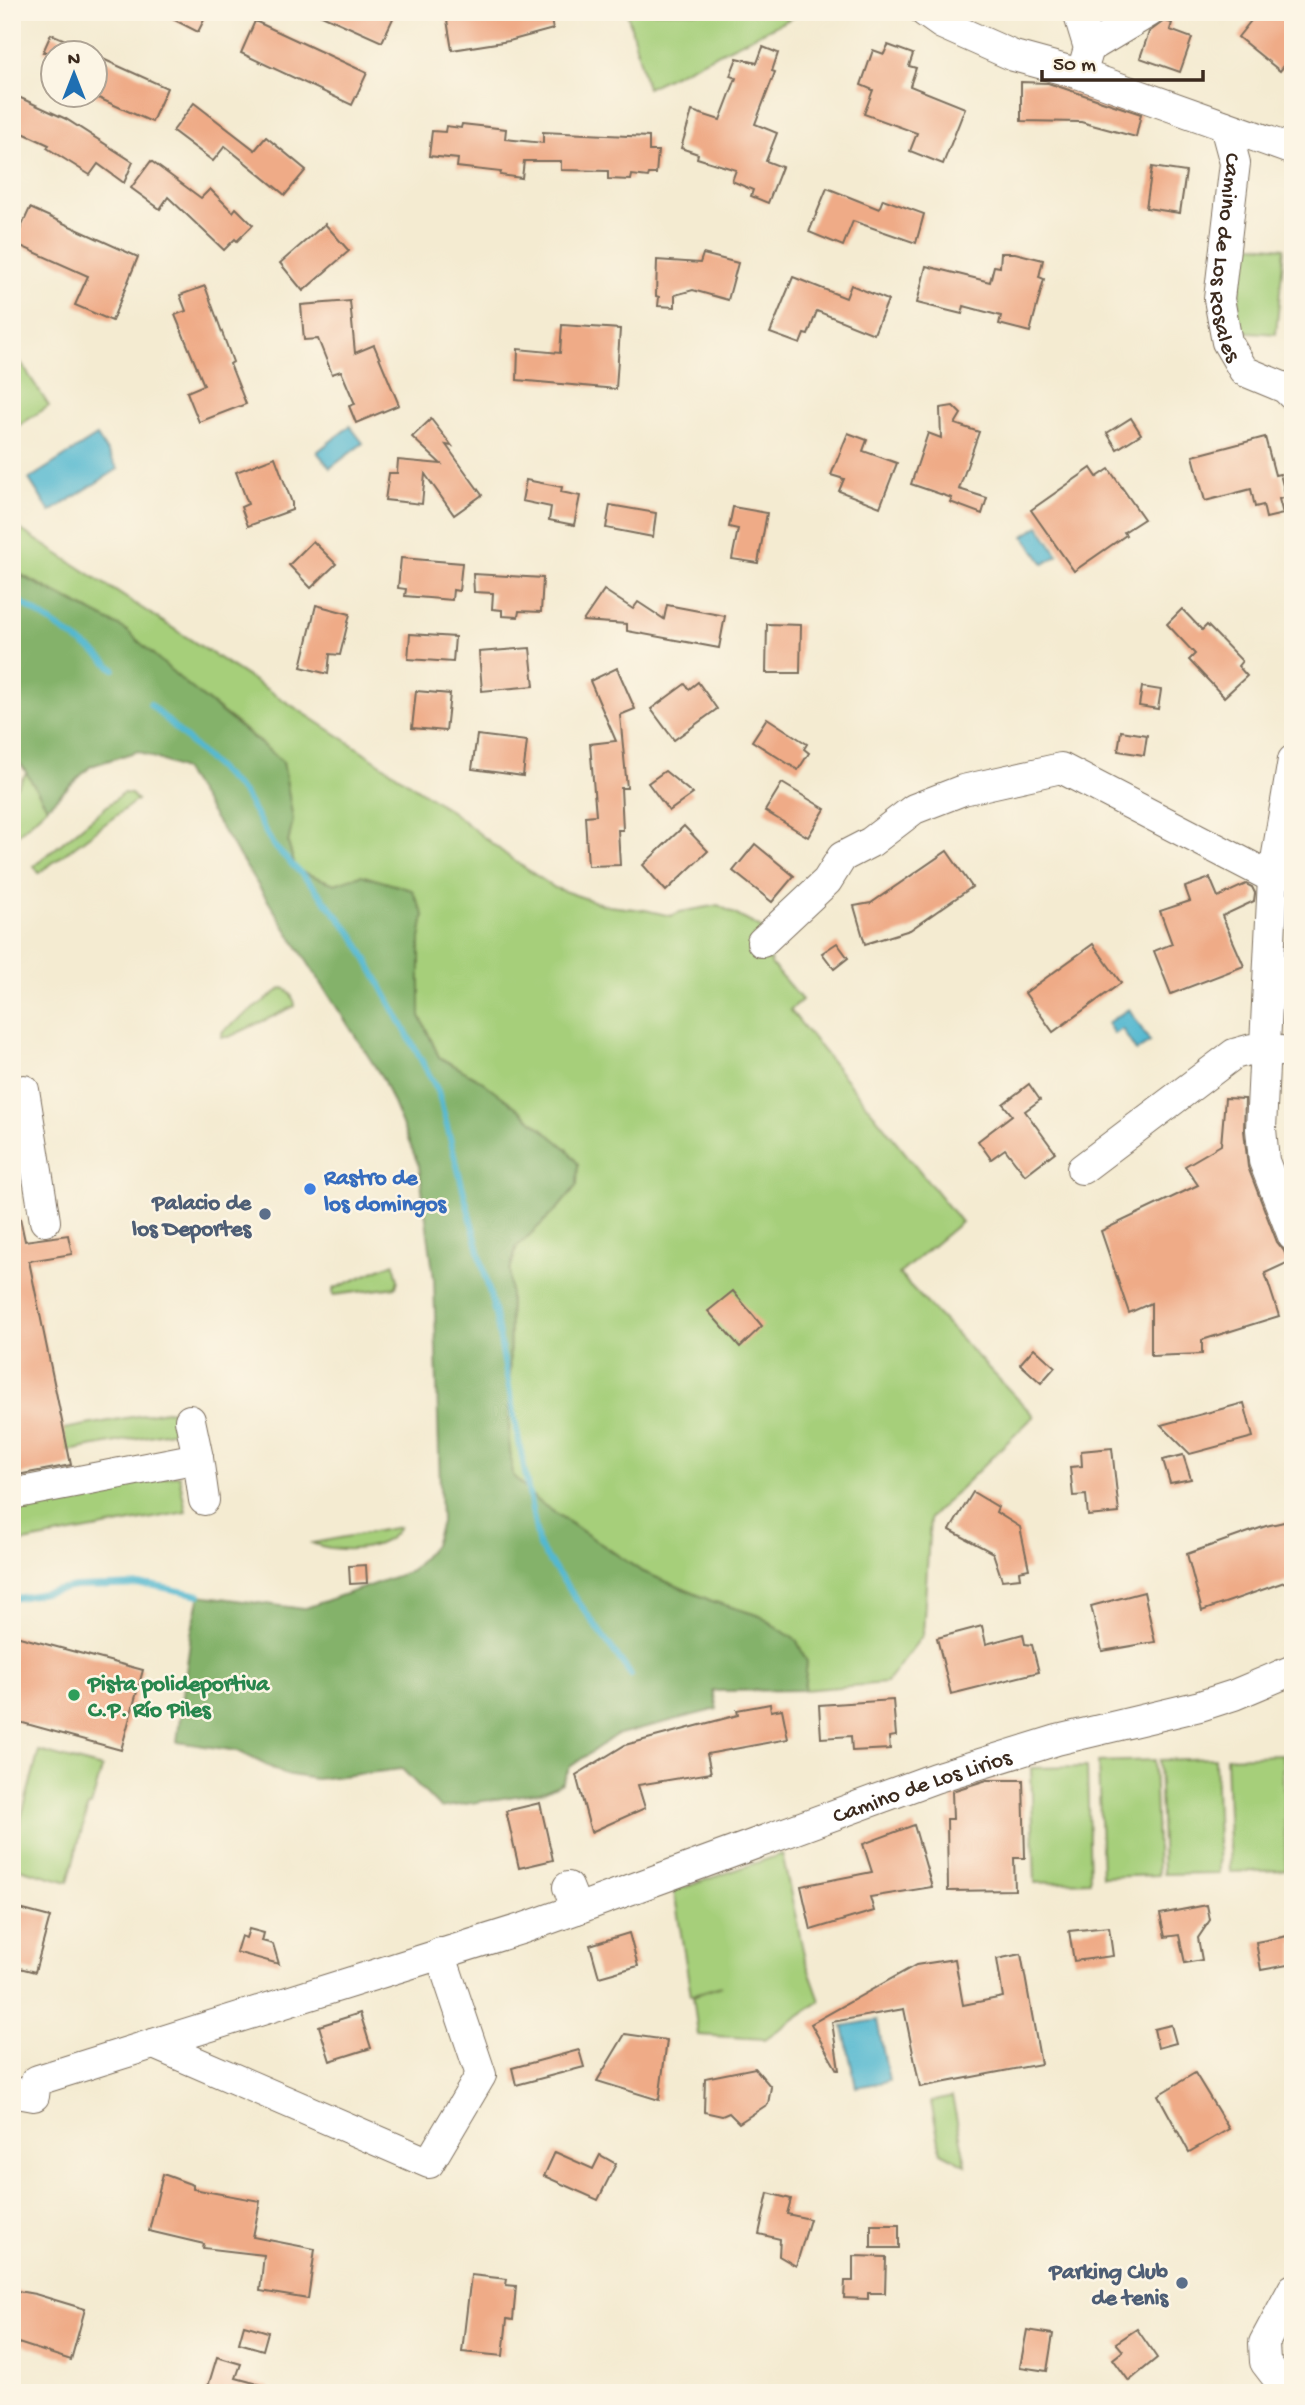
<svg xmlns="http://www.w3.org/2000/svg" width="1305" height="2405" font-family="'Gochi Hand',sans-serif">
  <style>
    .green { fill: #a6cf7a; stroke: #707c4c; stroke-width: 2 }
    .forest { fill: #84b26a; stroke: #606e44; stroke-width: 2 }
    .water { fill: #52b8d0; stroke: #467177; stroke-width: 2 }
    .lines { fill: none; stroke-linecap: round; stroke-linejoin: round }
    .stream { stroke: #52b8d0; stroke-width: 6 }
    .building { fill: #efab87 }
    .minor-casing { stroke: #7c6e5d; stroke-width: 32 }
    .minor { stroke: #fff; stroke-width: 30 }
    .shop-dot { fill: #3f7fe0; stroke: #fcf5e5; stroke-width: 2.5 }
    .service-dot { fill: #5c6f8a; stroke: #fcf5e5; stroke-width: 2.5 }
    .leisure-dot { fill: #2e9e5b; stroke: #fcf5e5; stroke-width: 2.5 }
    .labels { text-anchor: middle; stroke-width: 5; stroke-linejoin: round; paint-order: stroke }
    .street-label { font-size: 23px; fill: #3b2a1e; stroke: #fcf5e5 }
    .shop-label { font-size: 23px; font-weight: bold; fill: #366cbe; stroke: #fcf5e5; text-anchor: start }
    .service-label { font-size: 23px; font-weight: bold; fill: #4e5e75; stroke: #fcf5e5; text-anchor: end }
    .leisure-label { font-size: 23px; font-weight: bold; fill: #27864d; stroke: #fcf5e5; text-anchor: start }
  </style>
  <rect width="100%" height="100%" fill="#fcf5e5"/>
  <filter id="ink" filterUnits="userSpaceOnUse"><feTurbulence type="fractalNoise" baseFrequency=".0143" numOctaves="2"/><feDisplacementMap in="SourceGraphic" scale="14" xChannelSelector="R" yChannelSelector="G"/><feConvolveMatrix kernelMatrix="1 2 1 2 8 2 1 2 1" color-interpolation-filters="sRGB"/></filter>
  <filter id="wash" filterUnits="userSpaceOnUse"><feTurbulence type="fractalNoise" baseFrequency=".00686" numOctaves="4" result="noise"/><feDisplacementMap in="SourceGraphic" scale="28" xChannelSelector="R" yChannelSelector="G"/><feGaussianBlur stdDeviation="1.57" result="paint"/><feColorMatrix in="noise" values="0 0 0 0 0 0 0 0 0 0 0 0 0 0 0 0 0 1.4 0 .05"/><feComposite in="paint" operator="in"/></filter>
  <g filter="url(#wash)">
    <rect width="100%" height="100%" fill="#f4ebd1"/>
    <g class="green">
      <path d="M627,12H804L647,88Z"/>
      <path d="M1244,244L1284,248L1276,334L1236,331Z"/>
      <path d="M12,349L49,406L12,430Z"/>
      <path d="M12,524L359,749L452,812L513,860L555,888L608,906L645,910L671,916L680,912L718,905L763,929L771,964L802,1000L790,1010L961,1222L899,1274L1034,1416L930,1518L923,1635L886,1683L804,1690L807,1662L760,1616L712,1601L641,1571L536,1500L513,1475L509,1442L510,1271L516,1248L568,1150L480,1080L439,1057L420,1016V938L424,915L361,875L335,884L296,870L288,843L293,820L283,762L234,721L89,610L12,570Z"/>
      <path d="M27,772L47,807L12,840V793Z"/>
      <path d="M123,793L131,794L137,800L39,873L34,866Z"/>
      <path d="M282,988C288,988 295,1000 295,1006L229,1037H221L223,1031Z"/>
      <path d="M394,1263L398,1280L396,1287L333,1295V1289Z"/>
      <path d="M172,1410L176,1431L68,1451L63,1429Z"/>
      <path d="M179,1475L186,1512L12,1544V1505Z"/>
      <path d="M399,1527C385,1553 336,1553 312,1543Z"/>
      <path d="M39,1751L102,1768L91,1806H88L68,1882L12,1866V1852Z"/>
      <path d="M1282,1755L1286,1870L1230,1872L1226,1757Z"/>
      <path d="M1215,1758L1219,1873L1163,1874L1159,1760Z"/>
      <path d="M1154,1760L1158,1875L1102,1877L1098,1762Z"/>
      <path d="M1087,1767L1090,1881L1035,1883L1031,1768Z"/>
      <path d="M782,1854L805,1959L820,2001L765,2039L698,2035L693,1996L721,1986L691,1995L674,1891Z"/>
      <path d="M952,2097L966,2165L941,2152L931,2102Z"/>
    </g>
    <path class="forest" d="M12,571L125,629L184,682L283,762L293,820L288,843L296,870L335,884L361,875L412,890L424,915L420,939V1016L439,1057L480,1080L516,1107L568,1150L578,1164L577,1185L559,1207L516,1248L510,1271L509,1442L513,1475L536,1500L641,1571L712,1601L760,1616L797,1641L807,1662L804,1690L713,1691L717,1709L616,1735L570,1767L562,1783L546,1791L440,1808L402,1769L316,1779L284,1774L238,1751L177,1742L191,1634L200,1595L303,1609L411,1571L434,1545L441,1522L434,1279L419,1166L383,1079L183,769L138,751L91,766L47,807L23,767L12,756Z"/>
    <g class="water">
      <path d="M350,426L363,443L330,468L317,452Z"/>
      <path d="M97,436L118,469L50,512L29,479Z"/>
      <path d="M1039,526L1058,555L1044,564L1024,536Z"/>
      <path d="M1129,1009L1150,1042L1136,1051L1122,1029L1114,1034L1107,1023Z"/>
      <path d="M877,2020L889,2081L856,2087L843,2026Z"/>
    </g>
    <g class="lines">
      <g class="stream">
        <path d="M12,596L96,653L114,669"/>
        <path d="M150,704L244,794L273,845L313,886L354,936L438,1091L495,1314L539,1547L631,1675"/>
        <path d="M12,1599L75,1587L150,1585L200,1595"/>
      </g>
    </g>
    <g id="blocks">
      <g class="building">
        <path d="M159,12H208L198,32Z"/>
        <path d="M315,12H396L382,42Z"/>
        <path d="M457,12H549L553,29L509,41L452,50L446,14Z"/>
        <path d="M1258,12H1293V55L1280,71L1238,37Z"/>
        <path d="M255,21L367,73L352,105L241,53Z"/>
        <path d="M1164,21L1172,23L1170,30L1192,38L1180,72L1140,58L1149,32Z"/>
        <path d="M51,34L94,52H43Z"/>
        <path d="M888,45L913,54L909,66L916,68L910,86L965,108L943,164L910,151L917,133L864,114L873,90L861,85L873,50L884,54Z"/>
        <path d="M763,47L778,53L772,71L775,72L755,124L777,133L766,161L782,167L768,203L751,196L753,190L732,181L736,170L697,158L698,154L681,148L692,111L720,120L736,78L730,76L737,58L757,63Z"/>
        <path d="M94,55L167,88L152,122L94,96Z"/>
        <path d="M1021,82L1048,83L1141,114L1136,137L1081,122L1021,121Z"/>
        <path d="M12,94L66,119L133,162L124,183L98,164L90,175L47,148L49,145L12,128Z"/>
        <path d="M194,103L255,150L266,137L306,170L285,195L225,146L213,161L173,131Z"/>
        <path d="M462,124L506,129L505,139L543,143V132L649,137V151H658L656,174H649L648,177L632,175L631,180L608,179V171L561,170V161H524L522,178L500,175L501,172L457,167L458,159L429,156L432,131L445,132L446,126L461,128Z"/>
        <path d="M151,161L201,198L210,189L233,212L236,208L253,225L237,241L235,239L224,250L168,197L160,209L131,188Z"/>
        <path d="M1152,167L1186,172L1180,213L1146,208Z"/>
        <path d="M827,188L879,209L883,199L924,214L916,243L853,221L843,246L809,232Z"/>
        <path d="M30,208L138,257L112,321L75,305L88,276L14,243Z"/>
        <path d="M325,224L349,251L303,291L280,263Z"/>
        <path d="M1001,253H1015L1043,260L1039,277L1044,279L1030,332L999,324L1001,316L964,306L962,314L917,303L926,266L990,282L994,266L1000,267Z"/>
        <path d="M703,254L738,263L728,300L693,290L675,295V307L658,306L659,297L656,296L657,260L700,263Z"/>
        <path d="M793,277L846,298L851,285L888,300L874,334L817,311L808,335L804,334L800,344L770,333Z"/>
        <path d="M205,286L233,362L230,364L246,404L199,422L187,392L204,385L175,315L186,311L180,295Z"/>
        <path d="M350,301L355,353L374,345L399,405L356,423L349,406L355,404L341,371L332,374L318,339L304,340L301,305Z"/>
        <path d="M562,325L620,329L616,389L517,380L518,349L560,353Z"/>
        <path d="M953,406L961,414L955,424L979,432L959,489L987,498L982,514L950,502L952,498L911,484L928,433L941,438L940,408Z"/>
        <path d="M1131,418L1141,434L1117,449L1107,433Z"/>
        <path d="M431,419L452,446L446,445L482,495L454,515L425,474L422,504L385,500L389,473H397L398,460L441,464L412,437Z"/>
        <path d="M848,433L867,440L863,451L897,463L880,507L839,491L844,479L831,475Z"/>
        <path d="M1265,437L1275,475L1280,474L1286,497L1279,499L1283,514L1266,518L1263,505L1255,507L1251,489L1205,501L1193,456Z"/>
        <path d="M275,457L292,503V510L248,526L241,507L248,504L236,472Z"/>
        <path d="M1091,468L1097,477L1109,469L1144,519L1124,532L1126,535L1074,571L1031,510Z"/>
        <path d="M526,480L562,487L561,492L580,496L574,525L549,520L551,507L522,501Z"/>
        <path d="M610,505L656,513L653,537L606,528Z"/>
        <path d="M733,507L767,513L758,563L732,559L738,529L729,527Z"/>
        <path d="M313,541L336,564L311,588L289,565Z"/>
        <path d="M401,558L462,563L459,591L453,590L452,600L405,596L406,589L398,588Z"/>
        <path d="M473,574L543,578L541,612L519,611L518,617L502,616V610L492,609L493,593L474,592Z"/>
        <path d="M604,590L633,609L638,602L664,619L667,605L725,616L719,648L627,631V624L583,621Z"/>
        <path d="M316,605L350,614L340,655L330,654L328,674L301,667Z"/>
        <path d="M1182,609L1202,630L1207,625L1242,661L1238,666L1247,676L1224,697L1189,660L1195,654L1167,624Z"/>
        <path d="M767,624L801,625L800,673H766Z"/>
        <path d="M410,634L455,637L453,662L408,659Z"/>
        <path d="M530,648L534,686L482,691L479,652Z"/>
        <path d="M617,668L635,709L620,715L627,788H621L623,830H618L620,865L588,866L585,816L596,815L590,744L616,741L590,681Z"/>
        <path d="M698,682L717,709L674,740L651,709L685,684L689,689Z"/>
        <path d="M1142,687L1161,690L1158,709L1139,706Z"/>
        <path d="M416,691L450,694L446,731L412,728Z"/>
        <path d="M767,718L807,744L804,749L809,753L798,770L752,741Z"/>
        <path d="M1121,731L1147,735L1144,755L1118,751Z"/>
        <path d="M477,735L527,741L523,776L472,769Z"/>
        <path d="M665,771L693,794L669,811L648,783Z"/>
        <path d="M782,783L825,809L808,837L765,811Z"/>
        <path d="M684,826L708,851L666,891L643,865Z"/>
        <path d="M755,844L794,876L772,902L733,871Z"/>
        <path d="M947,851L972,887L910,930L865,944L854,906L871,903Z"/>
        <path d="M1210,878L1218,897L1246,884L1252,887L1255,893L1254,901L1222,916L1244,966L1171,994L1154,951L1172,944L1160,911L1190,901L1185,887Z"/>
        <path d="M837,943L848,958L834,969L822,953Z"/>
        <path d="M1093,944L1121,983L1053,1032L1025,993Z"/>
        <path d="M1029,1084L1040,1100L1025,1111L1055,1152L1025,1175L1005,1149L991,1159L978,1141L1012,1115L1003,1104Z"/>
        <path d="M1225,1098L1245,1099L1244,1130L1248,1167L1277,1242L1284,1251L1289,1262L1265,1273L1279,1316L1202,1340V1354L1151,1356V1303L1129,1313L1101,1231L1198,1185L1185,1166L1221,1145Z"/>
        <path d="M20,1218L25,1241L68,1235L72,1254L29,1261L71,1465L12,1476V1219Z"/>
        <path d="M733,1291L762,1326L740,1347L708,1311Z"/>
        <path d="M1034,1348L1055,1367L1041,1383L1020,1364Z"/>
        <path d="M1244,1403L1253,1437L1190,1454L1161,1425Z"/>
        <path d="M1112,1448L1119,1513L1088,1516L1086,1495L1073,1496L1070,1467L1082,1466L1081,1451Z"/>
        <path d="M1183,1455L1191,1479L1170,1483L1163,1460Z"/>
        <path d="M973,1492L998,1507L996,1512L1020,1527L1029,1569L1019,1571L1020,1578L1002,1580L993,1553L950,1530Z"/>
        <path d="M1293,1520V1579L1202,1611L1187,1554L1266,1526Z"/>
        <path d="M366,1565L367,1583L350,1584L349,1566Z"/>
        <path d="M1144,1592L1155,1642L1102,1651L1091,1606Z"/>
        <path d="M982,1626L986,1644L1023,1634L1025,1644L1032,1645L1039,1672L951,1694L937,1638Z"/>
        <path d="M12,1635L143,1670L121,1750L12,1720Z"/>
        <path d="M893,1700L896,1736L889,1737L890,1749L852,1751L851,1736L821,1738L819,1705Z"/>
        <path d="M770,1704L771,1711L782,1709L788,1739L707,1754L711,1773L638,1785L645,1808L591,1832L576,1775L625,1745L738,1715L737,1710Z"/>
        <path d="M987,1780H1023L1025,1858H1014L1015,1890L948,1891L947,1819H953L952,1791Z"/>
        <path d="M540,1803L553,1860L519,1868L506,1811Z"/>
        <path d="M914,1825L932,1887L870,1897L874,1911L811,1930L801,1886L872,1872L863,1844Z"/>
        <path d="M1207,1905L1210,1920L1198,1938L1202,1960L1185,1963L1179,1935L1165,1937L1160,1914Z"/>
        <path d="M12,1907L50,1917L35,1972L12,1966Z"/>
        <path d="M1109,1927L1113,1956L1074,1961L1069,1931Z"/>
        <path d="M249,1929L264,1933L262,1941L273,1944L279,1964L236,1952L241,1936L246,1938Z"/>
        <path d="M629,1933L638,1966L599,1977L590,1945Z"/>
        <path d="M1293,1935V1964L1261,1970L1256,1942Z"/>
        <path d="M1021,1954L1041,2064L920,2087L904,2009L832,2022L839,2070H837L811,2024L916,1965L955,1959L963,2005L1003,1997L997,1959Z"/>
        <path d="M360,2013L371,2048L330,2061L319,2026Z"/>
        <path d="M1171,2025L1176,2043L1158,2048L1154,2029Z"/>
        <path d="M625,2034L667,2040L659,2100L597,2081Z"/>
        <path d="M579,2050L584,2067L516,2085L512,2068Z"/>
        <path d="M755,2068L771,2087L768,2104L739,2123L729,2113L722,2116L704,2112L705,2078Z"/>
        <path d="M1195,2073L1229,2129L1189,2152L1158,2095Z"/>
        <path d="M555,2152L593,2169L600,2155L616,2164L598,2200L544,2176Z"/>
        <path d="M163,2174L193,2185V2189L260,2201L253,2237L315,2249L308,2299L260,2291L264,2255L203,2248L204,2244L149,2231Z"/>
        <path d="M768,2193L791,2199L787,2214L810,2219L796,2266L779,2256L780,2239L759,2234Z"/>
        <rect x="871" y="2225" width="28" height="23"/>
        <path d="M853,2256L886,2257L885,2293H868V2299L844,2298L845,2281H853Z"/>
        <path d="M471,2275L507,2279L506,2285L516,2286L513,2320L507,2319L503,2356L462,2352Z"/>
        <path d="M12,2290L35,2294L85,2309L71,2360L12,2341Z"/>
        <path d="M244,2325L268,2332L263,2350L239,2343Z"/>
        <path d="M1137,2329L1157,2358L1129,2381L1113,2359L1123,2351L1116,2343Z"/>
        <path d="M1027,2330L1053,2334L1047,2371L1020,2367Z"/>
        <path d="M217,2357L241,2364L236,2378L269,2387L268,2393H206Z"/>
      </g>
    </g>
  </g>
  <g filter="url(#ink)">
    <use href="#blocks" fill-opacity="0" stroke="#7c6e5d" stroke-width="2"/>
    <g class="lines">
      <g class="minor-casing">
        <g id="minor">
          <path d="M925,12L942,24L1014,56L1080,74L1293,150"/>
          <path d="M1078,12L1089,48L1084,65"/>
          <path d="M1089,48L1149,12"/>
          <path id="s1" d="M1225,126L1235,163L1219,299L1227,342L1244,371L1285,388L1293,396"/>
          <path d="M1293,760L1273,878L1261,1129L1264,1161L1293,1236"/>
          <path d="M762,942L827,881L842,857L871,842L914,809L963,790L1061,768L1273,878"/>
          <path d="M24,1090L45,1221"/>
          <path d="M1082,1169L1234,1054L1252,1049L1293,1052"/>
          <path d="M198,1458L204,1500"/>
          <path d="M12,1494L198,1458L190,1420"/>
          <path id="s2" d="M568,1887L577,1909L935,1778L1057,1740L1200,1706L1234,1695L1293,1670"/>
          <path d="M154,2044L429,2163L481,2075L440,1953"/>
          <path d="M12,2092L34,2096L36,2081L38,2080L524,1928L577,1909"/>
          <path d="M1289,2393L1265,2362L1264,2343L1293,2289"/>
        </g>
      </g>
      <use href="#minor" class="minor"/>
    </g>
  </g>
  <circle class="shop-dot" cx="310" cy="1189" r="7"/>
  <g class="service-dot">
    <circle cx="265" cy="1214" r="7"/>
    <circle cx="1182" cy="2283" r="7"/>
  </g>
  <circle class="leisure-dot" cx="74" cy="1695" r="7"/>
  <g class="labels">
    <g class="street-label">
      <text dy="8" stroke="none"><textPath href="#s1" startOffset="133">Camino de Los Rosales</textPath></text>
      <text dy="8" stroke="none"><textPath href="#s2" startOffset="390">Camino de Los Lirios</textPath></text>
    </g>
    <g class="shop-label">
      <text x="324" y="1184">Rastro de<tspan x="324" dy="26">los domingos</tspan></text>
    </g>
    <g class="service-label">
      <text x="251" y="1209">Palacio de<tspan x="251" dy="26">los Deportes</tspan></text>
      <text x="1168" y="2278">Parking Club<tspan x="1168" dy="26">de tenis</tspan></text>
    </g>
    <g class="leisure-label">
      <text x="88" y="1690">Pista polideportiva<tspan x="88" dy="26">C.P. Río Piles</tspan></text>
    </g>
  </g>
  <rect width="1305" height="2405" fill="none" stroke="#fcf5e5" stroke-width="42"/>
  <g transform="translate(74 74)"><circle r="33" fill="#fcf5e5" stroke="#afa495" stroke-width="2"/>
  <path d="M0-5L12 26L0 18L-12 26Z" fill="#1f6fb2"/>
  <text y="-10" font-size="19" font-weight="bold" text-anchor="middle" fill="#3b2a1e">N</text>
  </g>
  <path d="M1042 70v10h161v-10" fill="none" stroke="#3b2a1e" stroke-width="3.5"/>
  <text x="1053" y="70" font-size="21" fill="#3b2a1e" stroke="#fcf5e5" stroke-width="5" paint-order="stroke">50 m</text>
</svg>
